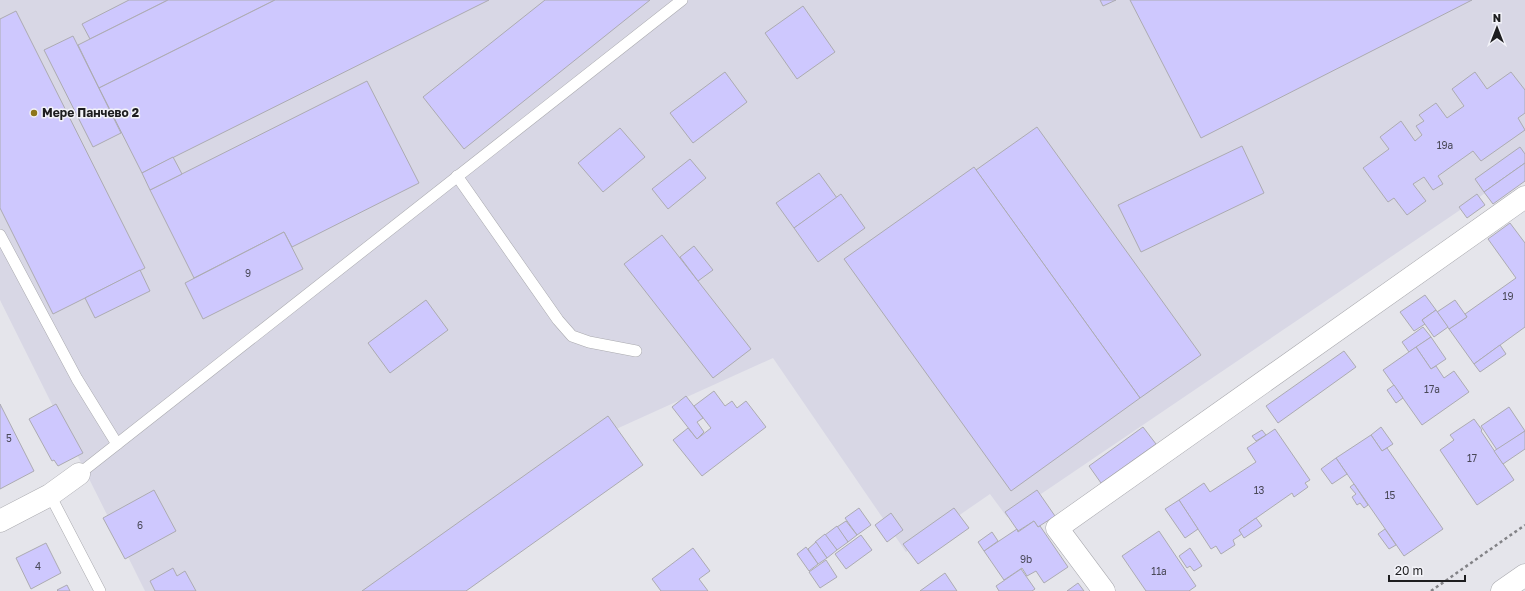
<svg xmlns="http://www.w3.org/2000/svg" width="1525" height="591" font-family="'Golos Text',sans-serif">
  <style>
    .built { fill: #d8d7e5 }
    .building { fill: #cec8fe; stroke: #acabb1 }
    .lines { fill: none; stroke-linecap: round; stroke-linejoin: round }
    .lane-casing { stroke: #aaaaaf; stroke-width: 12 }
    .street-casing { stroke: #aaaaaf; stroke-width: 23 }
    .path { stroke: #828286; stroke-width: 2.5; stroke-dasharray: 3 3; stroke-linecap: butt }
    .lane { stroke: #fff; stroke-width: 11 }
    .street { stroke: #fff; stroke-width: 22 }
    .poi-dot { fill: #8e761b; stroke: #f2f2f8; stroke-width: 1.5 }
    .labels { text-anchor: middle; stroke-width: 3; stroke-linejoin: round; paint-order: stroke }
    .number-label { font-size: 10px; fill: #494857 }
    .poi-label { font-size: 12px; font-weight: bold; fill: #1d1d1f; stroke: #f2f2f8; text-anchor: start }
  </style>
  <rect width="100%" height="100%" fill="#e5e5eb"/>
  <path class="built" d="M0,0H1525V166L1007,517L990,494L906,552L773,358L603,435L383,591H145L0,300Z"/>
  <g class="building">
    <path d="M129,0H168L90,39L82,24Z"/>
    <path d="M168,0H275L99,88L78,45Z"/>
    <path d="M275,0H489L142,173L99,88Z"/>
    <path d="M545,0H650L464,149L423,97Z"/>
    <path d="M1100,0H1116L1103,6Z"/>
    <path d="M1130,0H1472L1201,138Z"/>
    <path d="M803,6L835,52L797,79L765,33Z"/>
    <path d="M16,11L145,268L53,314L0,208V19Z"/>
    <path d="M73,36L121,133L93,147L44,50Z"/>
    <path d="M725,72L747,102L693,143L670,113Z"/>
    <path d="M1475,72L1487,89L1511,72L1525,90V113L1518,118L1525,130L1481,161L1473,151L1438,176L1443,184L1433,190L1424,177L1413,184L1426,201L1407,215L1394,198L1388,202L1363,168L1389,149L1380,137L1401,121L1415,141L1422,135L1416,126L1424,121L1419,115L1436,103L1447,118L1464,106L1452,89Z"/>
    <path d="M367,81L419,183L292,247L284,232L194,278L150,190Z"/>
    <path d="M1037,127L1201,355L1140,398L976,170Z"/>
    <path d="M620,128L645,157L603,192L578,163Z"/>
    <path d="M1242,146L1264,193L1141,252L1118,205Z"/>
    <path d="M1520,147L1525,154V163L1484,192L1475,179Z"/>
    <path d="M173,157L182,174L150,190L142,173Z"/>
    <path d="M690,159L706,178L668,209L652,189Z"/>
    <path d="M1525,163V181L1493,204L1484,192Z"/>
    <path d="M974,167L1140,398L1011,491L844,259Z"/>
    <path d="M819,173L837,198L794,228L776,203Z"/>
    <path d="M841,194L865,228L818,262L794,228Z"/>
    <path d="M1477,194L1485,205L1467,218L1459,207Z"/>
    <path d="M1510,223L1525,243V327L1474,364L1449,329L1467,317L1465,314L1516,278L1488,239Z"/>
    <path d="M284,232L303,269L203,319L185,283Z"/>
    <path d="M662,235L751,349L713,378L624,264Z"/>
    <path d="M694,246L713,270L698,281L680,257Z"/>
    <path d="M140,270L150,291L95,318L85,298Z"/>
    <path d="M1425,295L1436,310L1422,320L1425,324L1414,331L1400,312Z"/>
    <path d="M426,300L448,330L390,373L368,343Z"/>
    <path d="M1455,300L1467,317L1449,329L1437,312Z"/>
    <path d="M1436,310L1448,327L1434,337L1422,320Z"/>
    <path d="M1423,327L1431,337L1409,352L1402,342Z"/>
    <path d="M1431,337L1446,359L1431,369L1416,347Z"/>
    <path d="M1500,345L1506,354L1480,372L1474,364Z"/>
    <path d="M1416,347L1431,369L1436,366L1444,378L1454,371L1469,392L1422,425L1383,370Z"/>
    <path d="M1344,351L1356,367L1278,423L1266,406Z"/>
    <path d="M1394,385L1403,398L1396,403L1387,390Z"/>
    <path d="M714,391L725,406L732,401L737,408L746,401L766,427L702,476L673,440L688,428L697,439L711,428L694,406Z"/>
    <path d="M686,396L703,418L697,422L704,432L697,439L672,407Z"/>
    <path d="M0,404L34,471L0,489Z"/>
    <path d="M56,404L83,453L58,466L54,460L52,461L29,419Z"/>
    <path d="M1509,407L1525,431L1497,450L1481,426Z"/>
    <path d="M608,416L643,465L466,591H362Z"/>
    <path d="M1474,419L1482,430L1481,431L1514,480L1477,505L1440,450L1454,440L1450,435Z"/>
    <path d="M1143,427L1156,444L1101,483L1089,466Z"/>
    <path d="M1381,427L1393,444L1382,451L1371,435Z"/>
    <path d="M1275,429L1310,480L1305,483L1308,487L1294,497L1292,493L1239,530L1242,534L1233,540L1235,545L1221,554L1216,546L1211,549L1179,500L1204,483L1210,492L1256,462L1247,448Z"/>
    <path d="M1262,430L1266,435L1256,441L1252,436Z"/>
    <path d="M1525,431V449L1503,464L1494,451Z"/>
    <path d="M1371,435L1382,451L1387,448L1443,529L1404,556L1336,458Z"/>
    <path d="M1336,458L1347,474L1332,484L1321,469Z"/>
    <path d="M1354,484L1368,505L1364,508L1360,503L1357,505L1352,497L1356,494L1350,487Z"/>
    <path d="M154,490L176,531L125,559L103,518Z"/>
    <path d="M1037,490L1055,516L1038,527L1034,521L1018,531L1005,512Z"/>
    <path d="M1179,500L1198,529L1185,538L1165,509Z"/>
    <path d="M859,508L871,525L857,535L845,518Z"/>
    <path d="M954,508L969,528L918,564L903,544Z"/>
    <path d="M891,513L903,530L887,542L875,525Z"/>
    <path d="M1256,518L1262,526L1244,538L1239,530Z"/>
    <path d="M846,521L857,535L848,542L837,527Z"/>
    <path d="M1034,521L1038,527L1040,526L1068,567L1044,583L1036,571L1027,576L1022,568L1004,580L984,551L1017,529L1018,532Z"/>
    <path d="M837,526L848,542L837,550L825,535Z"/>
    <path d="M1385,529L1396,545L1389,549L1378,534Z"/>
    <path d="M1159,531L1196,586L1189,591H1146L1122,556Z"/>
    <path d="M992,532L998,541L984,551L978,542Z"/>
    <path d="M825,534L837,550L827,558L815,542Z"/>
    <path d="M861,535L872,550L846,569L835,554Z"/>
    <path d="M816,542L827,558L818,564L808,549Z"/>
    <path d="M46,543L61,573L31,589L16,558Z"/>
    <path d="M806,547L818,564L809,571L797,554Z"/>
    <path d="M693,548L710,571L699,579L708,591H661L652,579Z"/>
    <path d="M1190,548L1202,566L1194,571L1190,566L1187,568L1179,556Z"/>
    <path d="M826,560L837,577L820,588L809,572Z"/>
    <path d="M173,568L177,576L185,571L196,591H155L150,581Z"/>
    <path d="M1021,569L1035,589L1032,591H999L996,586Z"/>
    <path d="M945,573L957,591H920Z"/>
    <path d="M1078,583L1084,591H1067Z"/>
    <path d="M67,585L70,591H58L57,590Z"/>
  </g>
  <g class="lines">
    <g class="lane-casing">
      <g id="lane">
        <path d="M457,176L558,320L572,336L589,342L636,351"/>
        <path d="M0,235L77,379L117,444"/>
        <path d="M79,474L682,0"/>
        <path d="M50,495L100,591"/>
      </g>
    </g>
    <g class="street-casing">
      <g id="street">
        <path d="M0,521L50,495L79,474"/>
        <path d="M1104,591L1057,528L1525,197"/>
        <path d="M1502,591L1525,575"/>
      </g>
    </g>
    <path class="path" d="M1431,591L1525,525"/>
    <use href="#lane" class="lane"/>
    <use href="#street" class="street"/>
  </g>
  <circle class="poi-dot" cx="34" cy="113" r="4"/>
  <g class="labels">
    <g class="number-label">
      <text x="1445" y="149">19a</text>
      <text x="248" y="277">9</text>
      <text x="1508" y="300">19</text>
      <text x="1432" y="393">17a</text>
      <text x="9" y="442">5</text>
      <text x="1472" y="462">17</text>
      <text x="1259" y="494">13</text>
      <text x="1390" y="499">15</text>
      <text x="140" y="529">6</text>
      <text x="1026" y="563">9b</text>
      <text x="38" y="570">4</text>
      <text x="1159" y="575">11a</text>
    </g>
    <g class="poi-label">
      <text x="42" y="117">Мере Панчево 2</text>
    </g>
  </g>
  <g transform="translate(1497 28)" stroke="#f2f2f8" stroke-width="3" paint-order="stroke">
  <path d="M0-3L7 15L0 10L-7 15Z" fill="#1d1d1f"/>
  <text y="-6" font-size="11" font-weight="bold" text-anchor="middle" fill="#1d1d1f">N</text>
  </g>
  <path d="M1389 575v6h76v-6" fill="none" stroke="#1d1d1f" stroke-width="2"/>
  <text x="1395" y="575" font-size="12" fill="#1d1d1f" stroke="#f2f2f8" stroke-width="3" paint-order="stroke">20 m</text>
</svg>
